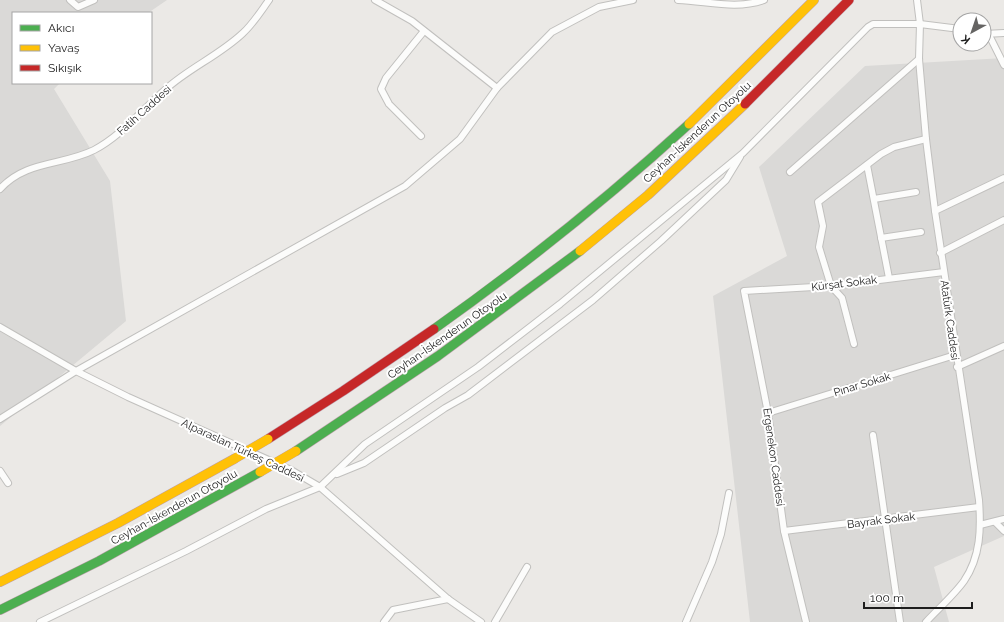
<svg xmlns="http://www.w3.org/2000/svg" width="1004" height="622" font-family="Raleway,sans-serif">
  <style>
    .residential { fill: #dad9d7 }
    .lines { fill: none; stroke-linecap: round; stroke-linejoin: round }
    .street-casing { stroke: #c1c0be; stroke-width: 8 }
    .fast-casing { stroke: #be9fac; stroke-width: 10 }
    .slow-casing { stroke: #be9fac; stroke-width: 10 }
    .jam-casing { stroke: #be9fac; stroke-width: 10 }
    .street { stroke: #fcfcfb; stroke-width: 6 }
    .fast { stroke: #4caf50; stroke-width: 9 }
    .slow { stroke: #ffc107; stroke-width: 9 }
    .jam { stroke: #c62828; stroke-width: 9 }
    .slow-bridge-casing { stroke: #be9fac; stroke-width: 10; stroke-linecap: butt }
    .slow-bridge { stroke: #ffc107; stroke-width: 9 }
    .labels { text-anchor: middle; stroke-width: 4; stroke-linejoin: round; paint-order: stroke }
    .street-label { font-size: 11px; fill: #1d1d1d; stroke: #fff }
  </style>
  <rect width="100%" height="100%" fill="#ebe9e6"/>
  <g class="residential">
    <path d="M0,0H167L148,13H13V83H60L54,89L110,181L126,321L0,426Z"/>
    <path d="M1004,58V536L934,567L949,622H750L713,296L787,256L759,167L865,66Z"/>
  </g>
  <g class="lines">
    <g class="street-casing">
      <g id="street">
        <path d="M70,0L78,7L94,0"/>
        <path d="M375,0L412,21L497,88"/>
        <path d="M678,0C707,1 736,10 764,0"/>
        <path d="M917,0L920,24L919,59L926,139L935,211L979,500C981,528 981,556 964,581C954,595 938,609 926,622"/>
        <path d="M984,34L1004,33"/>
        <path d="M989,35L1004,65"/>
        <path d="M421,136L389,104L381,89L386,78L424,31"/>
        <path d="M867,165L889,278"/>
        <path d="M790,172L919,59"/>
        <path d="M0,189C26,160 62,166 94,150C121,136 143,109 166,89C189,68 220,55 243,33C253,24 261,11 269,0"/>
        <path d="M874,199L916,192"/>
        <path d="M935,211L1004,178"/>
        <path d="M881,238L921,232"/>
        <path d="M940,253L1004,220"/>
        <path d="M0,327L76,371L128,397L291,470L320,487L448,599L481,622"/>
        <path d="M854,344L842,298L831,286L819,247L823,226L818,202L881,154L894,147L926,139"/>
        <path d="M957,367L1004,346"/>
        <path d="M768,413L955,355"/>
        <path d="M0,419L76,371L405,186L460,139L497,88L552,32L599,7L633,0"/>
        <path d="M873,435L900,622"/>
        <path d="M0,471L8,483"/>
        <path d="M337,474L364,463L445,408L468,395L593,300L661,241L726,180L740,157"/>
        <path d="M995,522L1004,531"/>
        <path d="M980,525L1004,519"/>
        <path d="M784,531L979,507"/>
        <path d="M40,622L186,551L266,509L320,487L365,444L478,367L560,304L743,153L868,27L873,24H920L960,29"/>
        <path d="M384,622L393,610L448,599"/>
        <path d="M495,622L527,567"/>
        <path d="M686,622L712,562L721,534L729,493"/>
        <path d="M806,622L784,531L768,413L744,291L831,286L944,272"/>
      </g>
    </g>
    <g class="fast-casing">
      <g id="fast">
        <path d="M434,329C523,266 608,198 689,124"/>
        <path d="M296,451L438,356L580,251"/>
        <path d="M0,610L99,561L260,472"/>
      </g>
    </g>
    <g class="slow-casing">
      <g id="slow">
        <path d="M689,124L814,0"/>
        <path d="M580,251L648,195L745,104"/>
        <path d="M0,582L118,523L234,459"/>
      </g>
    </g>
    <g class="jam-casing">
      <g id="jam">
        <path d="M745,104L849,0"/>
        <path d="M268,439L343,391L434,329"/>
      </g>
    </g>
    <use href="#street" class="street"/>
    <use href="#fast" class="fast"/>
    <use href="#slow" class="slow"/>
    <use href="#jam" class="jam"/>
    <g class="slow-bridge-casing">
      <g id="slow-bridge">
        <path d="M234,459L268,439"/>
        <path d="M260,472L296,451"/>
      </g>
    </g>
    <use href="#slow-bridge" class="slow-bridge"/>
  </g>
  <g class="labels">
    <g class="street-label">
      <text transform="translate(144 110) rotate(-42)" y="4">Fatih Caddesi</text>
      <text transform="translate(697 132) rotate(-43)" y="4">Ceyhan-İskenderun Otoyolu</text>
      <text transform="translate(844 283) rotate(-7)" y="4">Kürşat Sokak</text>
      <text transform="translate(950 320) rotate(82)" y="4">Atatürk Caddesi</text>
      <text transform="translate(447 335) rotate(-35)" y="4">Ceyhan-İskenderun Otoyolu</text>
      <text transform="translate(862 384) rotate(-17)" y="4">Pınar Sokak</text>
      <text transform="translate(243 450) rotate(25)" y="4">Alparaslan Türkeş Caddesi</text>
      <text transform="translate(774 457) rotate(82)" y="4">Ergenekon Caddesi</text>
      <text transform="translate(174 507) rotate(-29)" y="4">Ceyhan-İskenderun Otoyolu</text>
      <text transform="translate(881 520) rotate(-7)" y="4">Bayrak Sokak</text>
    </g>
  </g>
  <rect x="12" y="12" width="140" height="72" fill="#ffffff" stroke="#a5a5a5"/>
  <rect x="20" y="25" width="20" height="6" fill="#4caf50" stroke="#a5a5a5"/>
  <text x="48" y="32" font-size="12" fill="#1d1d1d">Akıcı</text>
  <rect x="20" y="45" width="20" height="6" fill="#ffc107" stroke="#a5a5a5"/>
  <text x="48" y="52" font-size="12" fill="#1d1d1d">Yavaş</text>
  <rect x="20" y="65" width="20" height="6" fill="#c62828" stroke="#a5a5a5"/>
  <text x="48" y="72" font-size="12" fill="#1d1d1d">Sıkışık</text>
  <g transform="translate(972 32) rotate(220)"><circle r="19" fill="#ffffff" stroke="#a5a5a5"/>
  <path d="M0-3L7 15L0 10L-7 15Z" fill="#656463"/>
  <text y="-6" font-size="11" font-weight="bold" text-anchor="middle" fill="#1d1d1d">K</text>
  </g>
  <path d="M864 602v6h108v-6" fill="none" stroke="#1d1d1d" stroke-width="2"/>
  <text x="870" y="602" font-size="12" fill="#1d1d1d" stroke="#ffffff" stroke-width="3" paint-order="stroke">100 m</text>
</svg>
